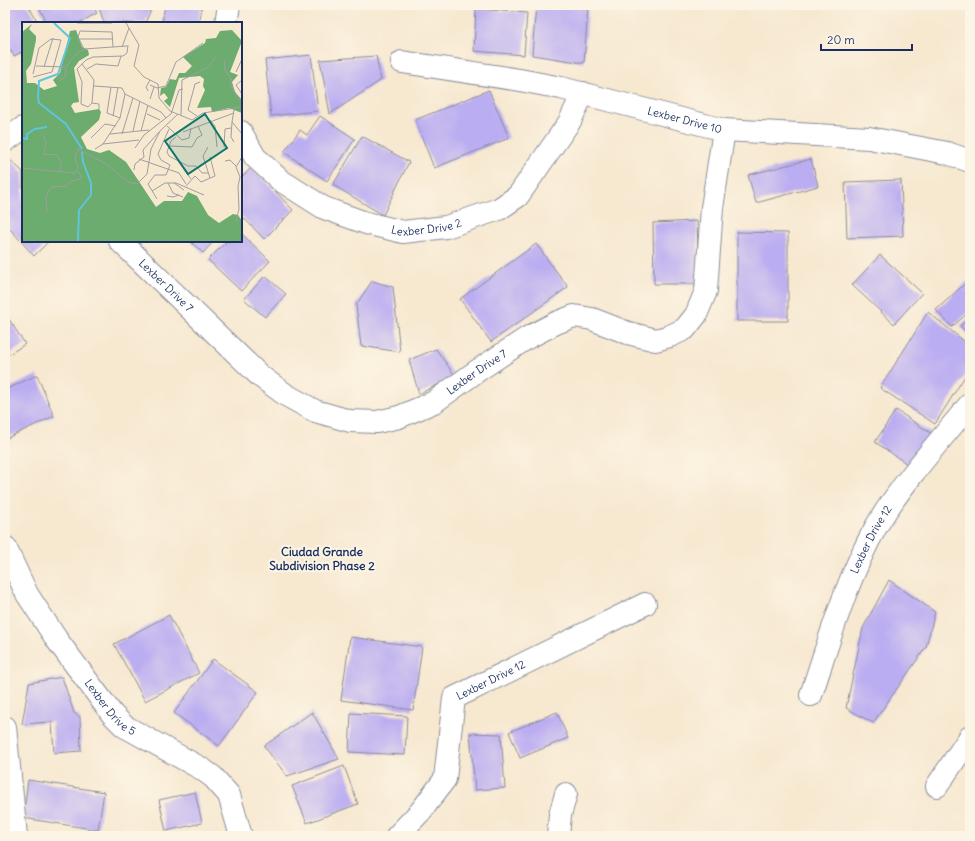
<svg xmlns="http://www.w3.org/2000/svg" width="975" height="841" font-family="Delius,sans-serif">
  <style>
    .building { fill: #bbadf1 }
    .lines { fill: none; stroke-linecap: round; stroke-linejoin: round }
    .minor-casing { stroke: #898c97; stroke-width: 24 }
    .minor { stroke: #fff; stroke-width: 22 }
    .labels { text-anchor: middle; stroke-width: 4; stroke-linejoin: round; paint-order: stroke }
    .street-label { font-size: 11px; fill: #1b2f5e; stroke: #fcf5e5 }
    .neighbourhood-label { font-size: 12px; font-weight: bold; fill: #1b2f5e; stroke: #fcf5e5 }
    .inset-river { fill: none; stroke: #5fc4dd; stroke-width: 2 }
    .inset-road { fill: none; stroke: #9f9ea2; stroke-width: 1 }
    .view { fill: #0f766e; fill-opacity: 0.15; stroke: #0f766e; stroke-width: 2 }
    .inset-edge { fill: none; stroke: #1b2f5e; stroke-width: 2 }
  </style>
  <rect width="100%" height="100%" fill="#fcf5e5"/>
  <filter id="ink" filterUnits="userSpaceOnUse"><feTurbulence type="fractalNoise" baseFrequency=".025" numOctaves="2"/><feDisplacementMap in="SourceGraphic" scale="8" xChannelSelector="R" yChannelSelector="G"/><feConvolveMatrix kernelMatrix="1 2 1 2 8 2 1 2 1" color-interpolation-filters="sRGB"/></filter>
  <filter id="wash" filterUnits="userSpaceOnUse"><feTurbulence type="fractalNoise" baseFrequency=".012" numOctaves="4" result="noise"/><feDisplacementMap in="SourceGraphic" scale="16" xChannelSelector="R" yChannelSelector="G"/><feGaussianBlur stdDeviation="0.9" result="paint"/><feColorMatrix in="noise" values="0 0 0 0 0 0 0 0 0 0 0 0 0 0 0 0 0 1.4 0 .05"/><feComposite in="paint" operator="in"/></filter>
  <g filter="url(#wash)">
    <rect width="100%" height="100%" fill="#f7e8d0"/>
    <g id="blocks">
      <g class="building">
        <path d="M5,5H28L38,23H23V51L14,56L5,41Z"/>
        <path d="M38,5H92L97,13L79,23H47Z"/>
        <path d="M98,5H153L145,23H104Z"/>
        <path d="M165,5H202L198,23H162Z"/>
        <path d="M536,5H576L588,7L584,63L532,55Z"/>
        <path d="M476,9L527,13L524,55L474,51Z"/>
        <path d="M311,55L318,111L271,116L265,60Z"/>
        <path d="M376,56L381,80L330,114L320,60Z"/>
        <path d="M489,90L509,138L434,168L415,120Z"/>
        <path d="M320,116L355,139L327,181L284,152L300,130L307,135Z"/>
        <path d="M362,136L409,162L383,215L333,185Z"/>
        <path d="M6,156L23,172V241H49L34,256L5,223V157Z"/>
        <path d="M811,159L818,186L756,203L748,175Z"/>
        <path d="M252,167L293,210L264,239L241,215V178Z"/>
        <path d="M901,180L903,236L847,238L845,182Z"/>
        <path d="M697,221L699,284H654L653,223Z"/>
        <path d="M737,232L788,233V321H737Z"/>
        <path d="M241,233L270,261L241,291L208,260L227,241H241Z"/>
        <path d="M190,241H214L203,253Z"/>
        <path d="M536,244L568,287L491,342L460,299Z"/>
        <path d="M880,255L922,293L894,324L852,285Z"/>
        <path d="M265,276L286,294L265,317L244,299Z"/>
        <path d="M970,279V311L952,327L936,310Z"/>
        <path d="M372,281L393,287L400,352L361,346L356,305Z"/>
        <path d="M928,312L970,346V368L935,424L880,388Z"/>
        <path d="M5,313L25,344L5,357Z"/>
        <path d="M970,317V336L960,326Z"/>
        <path d="M436,349L455,376L419,394L409,360Z"/>
        <path d="M37,375L54,416L5,439V390Z"/>
        <path d="M896,410L932,434L910,466L875,442Z"/>
        <path d="M889,580L935,612L926,647L873,723L846,708L863,628Z"/>
        <path d="M169,615L199,673L145,701L114,644Z"/>
        <path d="M350,637L422,647L413,710L341,700Z"/>
        <path d="M213,659L258,692L219,746L174,713Z"/>
        <path d="M62,677L74,713L80,717L81,751L54,753L52,722L22,724L29,683Z"/>
        <path d="M312,712L339,759L287,776L264,746Z"/>
        <path d="M557,712L568,738L520,758L509,732Z"/>
        <path d="M351,713L407,716L405,755L349,752Z"/>
        <path d="M470,733L501,734L505,788L475,790Z"/>
        <path d="M344,766L358,804L307,823L292,786Z"/>
        <path d="M28,780L104,792L98,830L23,818Z"/>
        <path d="M195,792L202,823L166,831L159,800Z"/>
      </g>
    </g>
  </g>
  <g filter="url(#ink)">
    <use href="#blocks" fill-opacity="0" stroke="#898c97" stroke-width="1"/>
    <g class="lines">
      <g class="minor-casing">
        <g id="minor">
          <path d="M226,23L229,5"/>
          <path id="s1" d="M402,62L520,80L561,88L724,130L869,138L947,153L970,161"/>
          <path id="s2" d="M241,132L255,157L280,180L324,208L366,223L403,232L446,227L499,209L518,196L570,121L583,93"/>
          <path d="M5,141L23,128"/>
          <path id="s3" d="M120,241L260,376L286,395L315,411L350,421L377,422L399,417L434,402L477,371L527,338L556,323L574,316L592,319L628,333L656,340L670,336L685,329L696,315L706,291L712,208L724,130"/>
          <path id="s4" d="M5,547L27,594L57,640L112,714L124,726L202,769L213,777L229,795L241,836"/>
          <path id="s5" d="M811,695C830,638 847,578 877,525C903,482 938,443 970,404"/>
          <path d="M5,727L16,836"/>
          <path d="M937,786L970,737"/>
          <path id="s6" d="M397,836L421,811L445,779L454,698L645,604"/>
          <path d="M558,836L560,815L566,794"/>
        </g>
      </g>
      <use href="#minor" class="minor"/>
    </g>
  </g>
  <g class="labels">
    <g class="street-label">
      <text dy="4" stroke="none"><textPath href="#s1" startOffset="289">Lexber Drive 10</textPath></text>
      <text dy="4" stroke="none"><textPath href="#s2" startOffset="221">Lexber Drive 2</textPath></text>
      <text dy="4" stroke="none"><textPath href="#s3" startOffset="64">Lexber Drive 7</textPath></text>
      <text dy="4" stroke="none"><textPath href="#s3" startOffset="436">Lexber Drive 7</textPath></text>
      <text dy="4" stroke="none"><textPath href="#s5" startOffset="167">Lexber Drive 12</textPath></text>
      <text dy="4" stroke="none"><textPath href="#s6" startOffset="197">Lexber Drive 12</textPath></text>
      <text dy="4" stroke="none"><textPath href="#s4" startOffset="193">Lexber Drive 5</textPath></text>
    </g>
    <g class="neighbourhood-label">
      <text x="322" y="556">Ciudad Grande<tspan x="322" dy="14">Subdivision Phase 2</tspan></text>
    </g>
  </g>
  <g transform="translate(22 22)">
    <rect width="220" height="220" fill="#f7e8d0"/>
    <path d="M10,2L7,7L14,14V18L9,42L4,49L5,61H13L22,68L35,64L31,58L38,51L48,9L54,8L60,25L66,28L67,33L57,39L52,46L57,80L51,81L49,84L53,91L77,87L79,90L77,98L59,115L65,127L78,131L87,128L104,140L134,185L142,179H160L166,170L175,174L186,193L197,201L211,192L216,193L220,199V219H0V10ZM210,8L220,19L208,50L216,53L210,60L213,70L220,78V91L207,86L190,90L189,85L175,86L183,68L181,64L182,57L178,54L157,56L148,85L142,79L146,76L142,71L138,74L139,66L144,65L148,57L154,58L157,51H163L170,44L161,35L183,21L184,17L194,16L198,9Z" fill="#6cac6e"/>
    <path class="inset-river" d="M32,1L48,16L36,52L17,59L16,75L17,81L44,102L60,127M0,116L5,117V112L13,107L25,105M56,219L57,188L69,173V161L61,140L60,130"/>
    <path class="inset-road" d="M55,1H90M104,1L117,23L112,44L122,55L136,62L137,76L148,89L170,98L181,91L220,85M57,17H91M100,25L107,6M62,27L56,15L58,9L90,10L91,25M202,38L203,48L210,58L208,61L216,76L220,79M60,42L72,58L70,81L66,85L59,82L60,60L55,47L64,38L71,35L101,34L105,31L106,23M14,44L44,45L53,33L62,27L105,24M22,45L31,16M65,47L74,42L96,44L99,34M214,50L220,37M11,52L17,26L29,17L39,18L30,50L11,55M220,58L214,63L220,72M37,59L43,55L44,46M128,63L135,66L144,64L154,40L181,21M72,64L100,66L103,72L139,90L144,96M89,65L85,91L98,96M126,69L124,65L128,58M128,77L132,65M70,81L77,82V87M212,88L210,100L220,112M125,92L138,98M159,93L160,58L187,45L193,35M91,94L96,65M175,94L166,88L173,62L178,60M188,98L193,104L195,125M210,100L209,115L212,120M145,104L160,118L167,116L169,106M111,109L118,79M119,109L126,83M161,110L212,91M88,112L127,108M100,112L111,76M21,113L24,118L22,132L35,133L39,140V148M154,115L149,119L145,130L147,134L166,144H174L180,151H186M69,116L83,102L94,104M81,122L98,96L103,72M148,124L170,125L175,116L180,113L176,104M186,125L181,134L188,156M202,125L203,107L209,106M113,126L122,113L149,92L157,68L161,67M73,127L81,122L117,118M117,137L157,151L164,162M203,139L208,138L214,144M157,140L169,157M0,146L52,151L56,147L53,135L56,127L84,142L106,160L115,162L125,152L129,127L138,109L156,92M112,148L113,142L122,135L121,128L137,110M146,161L151,171L161,175M152,161L162,168M164,164L173,154L179,160L193,154L188,135M130,169L143,161H154L182,173M145,174L151,175L157,173M135,177L126,162L133,153H144L148,143L139,138L136,132L147,107M25,190L24,175L27,168L31,165L45,164L49,159L58,157L60,154L55,149M214,199L217,187L216,164L218,155L214,145L220,135"/>
    <path class="view" d="M183,92L205,126L166,152L143,119Z"/>
    <rect width="220" height="220" class="inset-edge"/>
  </g>
  <rect width="975" height="841" fill="none" stroke="#fcf5e5" stroke-width="20"/>
  <path d="M821 44v6h91v-6" fill="none" stroke="#1b2f5e" stroke-width="2"/>
  <text x="827" y="44" font-size="12" fill="#1b2f5e" stroke="#fcf5e5" stroke-width="3" paint-order="stroke">20 m</text>
</svg>
